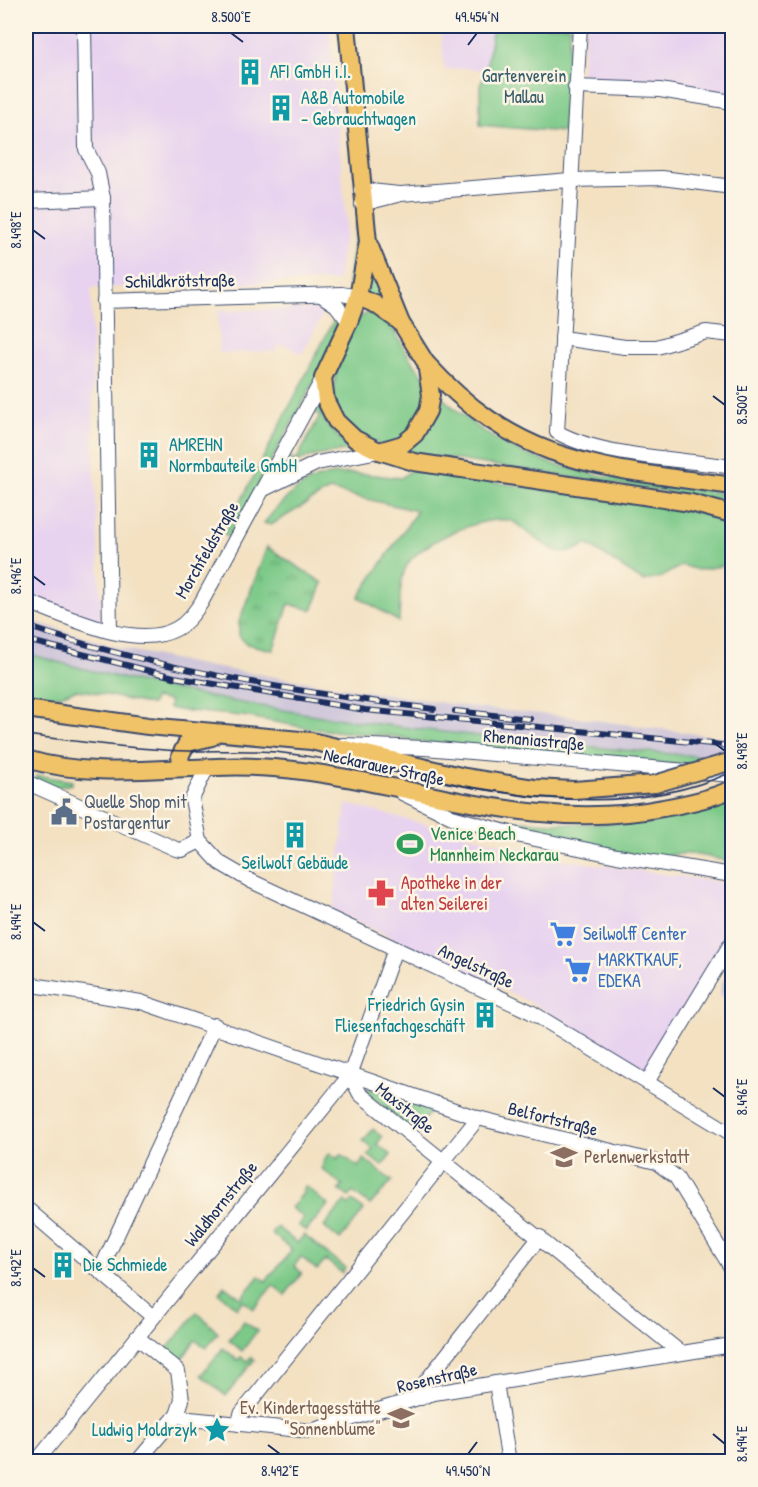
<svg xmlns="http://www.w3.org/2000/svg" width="758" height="1487" font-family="'Patrick Hand',sans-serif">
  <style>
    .built { fill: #e7d2ef }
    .industrial { fill: url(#industrial-furrows) }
    .railway { fill: #c8bfd8 }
    .green { fill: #7bc988; stroke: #4b7c73; stroke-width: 1.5 }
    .park { fill: url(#park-tufts); stroke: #4b7c73; stroke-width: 1.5 }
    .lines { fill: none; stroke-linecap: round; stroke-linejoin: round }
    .minor-casing { stroke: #3b4a6d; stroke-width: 16 }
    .major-casing { stroke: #3b4a6d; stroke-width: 20 }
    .minor { stroke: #fff; stroke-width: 14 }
    .major { stroke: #f1c369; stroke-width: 16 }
    .tram { stroke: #1b2f5e; stroke-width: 1.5 }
    .rail-casing { stroke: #1b2f5e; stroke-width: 6 }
    .rail { stroke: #fcf5e5; stroke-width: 4; stroke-dasharray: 11; stroke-linecap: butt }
    .major-bridge-casing { stroke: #3b4a6d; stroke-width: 20; stroke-linecap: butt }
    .major-bridge { stroke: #f1c369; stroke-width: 16 }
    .ticks { fill: none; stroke: #1b2f5e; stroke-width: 2 }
    .labels { text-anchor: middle; stroke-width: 5; stroke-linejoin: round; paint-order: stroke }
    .culture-label { font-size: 18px; fill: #0d838f; stroke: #fcf5e5; text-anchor: start }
    .park-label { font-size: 18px; fill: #385d6b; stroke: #fcf5e5 }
    .street-label { font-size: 18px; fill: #1b2f5e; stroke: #fcf5e5 }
    .service-label { font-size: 18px; fill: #4e5e75; stroke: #fcf5e5; text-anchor: start }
    .leisure-label { font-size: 18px; fill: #27864d; stroke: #fcf5e5; text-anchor: start }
    .health-label { font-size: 18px; fill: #be3a42; stroke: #fcf5e5; text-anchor: start }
    .shop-label { font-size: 18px; fill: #366cbe; stroke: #fcf5e5; text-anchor: start }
    .education-label { font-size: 18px; fill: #785e54; stroke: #fcf5e5; text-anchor: start }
    .neatline { fill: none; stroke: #1b2f5e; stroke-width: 2 }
    .ticks-label { font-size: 15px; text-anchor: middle; fill: #1b2f5e }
  </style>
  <defs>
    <pattern id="industrial-furrows" width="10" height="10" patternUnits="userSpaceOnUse" patternTransform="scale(1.5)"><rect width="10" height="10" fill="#c8bfd8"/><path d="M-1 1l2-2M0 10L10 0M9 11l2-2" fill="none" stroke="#aba4bc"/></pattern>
    <pattern id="park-tufts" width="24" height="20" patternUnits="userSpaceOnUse" patternTransform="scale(1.5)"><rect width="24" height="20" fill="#7bc988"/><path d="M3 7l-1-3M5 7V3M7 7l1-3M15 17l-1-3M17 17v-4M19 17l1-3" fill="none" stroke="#64a472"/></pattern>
  </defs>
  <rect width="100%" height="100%" fill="#fcf5e5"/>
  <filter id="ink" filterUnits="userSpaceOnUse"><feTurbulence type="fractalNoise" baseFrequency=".0167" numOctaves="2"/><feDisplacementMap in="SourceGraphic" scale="12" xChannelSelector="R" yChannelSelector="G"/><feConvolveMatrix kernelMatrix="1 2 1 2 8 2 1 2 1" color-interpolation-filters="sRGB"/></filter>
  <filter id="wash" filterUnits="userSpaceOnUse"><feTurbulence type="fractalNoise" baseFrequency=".008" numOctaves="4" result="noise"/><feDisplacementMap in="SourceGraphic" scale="24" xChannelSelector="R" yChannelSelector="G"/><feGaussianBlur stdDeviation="1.35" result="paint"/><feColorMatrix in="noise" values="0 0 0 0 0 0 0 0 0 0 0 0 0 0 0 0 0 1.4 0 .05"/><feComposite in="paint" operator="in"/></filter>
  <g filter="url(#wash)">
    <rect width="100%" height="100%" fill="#f3e1c2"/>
    <g class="built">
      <path d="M26,26H329L346,222L338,281L91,288L94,461L102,625L26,598Z"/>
      <path d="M441,26H493L486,71L467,68L444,70Z"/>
      <path d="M586,26H732V99L714,94L581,80Z"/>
      <path d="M326,308L302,354L285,345H277V351L219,353L218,311Z"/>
      <path d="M346,804L565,860L726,883L732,894V929L645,1072L534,1004L333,910Z"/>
    </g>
    <path class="industrial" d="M732,964V1005L720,994L722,982Z"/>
    <path class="railway" d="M26,619L115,647L205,666L478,708L573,717L732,739V759L429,731L285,710L128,681L26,653Z"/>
    <g class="green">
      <path d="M493,26H570L563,132L480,125V86L486,71Z"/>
      <path d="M28,54L31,142L26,143V55Z"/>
      <path d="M356,223L359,254L355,280L348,285Z"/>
      <path d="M371,261L390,309L365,294Z"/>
      <path d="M368,313C393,316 399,344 412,361C419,371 427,380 435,390C447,404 465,417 479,428C546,479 652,481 732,495V502L399,451C337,432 320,408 345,345C350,332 354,318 368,313Z"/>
      <path d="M337,314L341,325L338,338L229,538L224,534Z"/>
      <path d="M318,402L325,422L350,450L310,457L284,466L287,457L296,461L320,415L311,411Z"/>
      <path d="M411,470L697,512L732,524V564L698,570L682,565L662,577L643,581L587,544C559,562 546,545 523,529C520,527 515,522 512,521C486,513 417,543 406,567C399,582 400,605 399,622L359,597L417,511L329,490L271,525L264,523C310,466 333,470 401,478Z"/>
      <path d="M26,653C255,720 495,739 732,759V770L419,742L398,737L313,729L243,716L178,710L169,708L170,701L154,698L152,705L88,691L75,690L48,699L26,692Z"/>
      <path d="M41,776L72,781V784L54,788L35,779L36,776Z"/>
      <path d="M732,799V862C714,859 676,846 661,860L507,831L476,817C561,826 651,831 732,799Z"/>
      <path d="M373,1129L382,1137L377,1144L391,1155L382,1166L368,1155L373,1149L363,1141Z"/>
      <path d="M330,1153L337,1159L341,1154L358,1167L364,1159L392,1181L370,1205L353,1192L349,1197L339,1190L343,1186L322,1169L324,1160Z"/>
      <path d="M305,1186L328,1205L306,1231L298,1225L304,1218L291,1208L304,1192L302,1190Z"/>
      <path d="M345,1201L349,1205L352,1201L364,1210L340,1240L324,1227Z"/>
      <path d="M277,1227L297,1243L304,1235L345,1268L342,1273L326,1260L317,1270L301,1257L294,1266L302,1273L285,1295L273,1285L254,1309L243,1300L237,1308L219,1293L225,1286L241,1298L259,1276L266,1281L292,1250L271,1233Z"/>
      <path d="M197,1312L218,1333L206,1348L195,1340L181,1361L166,1350Z"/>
      <path d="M244,1321L257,1331L242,1351L229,1340Z"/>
      <path d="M223,1348L238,1360L241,1357L247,1361L251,1357L254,1360L226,1396L201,1375Z"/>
    </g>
    <g class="park">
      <path d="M267,547L323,583L312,610L289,604L273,650L247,644L239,636V622Z"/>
      <path d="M368,1088L432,1110L414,1132L365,1092Z"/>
    </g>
  </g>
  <g filter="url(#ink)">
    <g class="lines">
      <g class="minor-casing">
        <g id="minor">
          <path d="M84,26L86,149L98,173L103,198L110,631"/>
          <path d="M580,26L557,432C600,457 683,459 732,467"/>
          <path d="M575,87L660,90L732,102"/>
          <path d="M361,190L399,194"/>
          <path d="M26,201L103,198"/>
          <path d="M362,204L401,194L570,180L662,178L732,187"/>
          <path d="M321,295L336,305L349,322"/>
          <path d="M104,301L342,294L358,297"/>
          <path d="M562,338L625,347H657L706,332L732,335"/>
          <path d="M264,489L317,463L379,451"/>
          <path d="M26,601C66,616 135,651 176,629C187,623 194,613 201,603L323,378"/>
          <path d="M343,745L425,748L732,775"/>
          <path d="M207,767L192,799L200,841L220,863L251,881L531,1012L732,1134"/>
          <path d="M26,782L176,849L182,850L200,841"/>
          <path d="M402,793L452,817L521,836L617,856L732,875"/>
          <path d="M26,984L141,1002L478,1118L656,1162L676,1177L732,1269"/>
          <path d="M350,1075L360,1094L681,1353"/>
          <path d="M647,1082L732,942"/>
          <path d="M26,1208L153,1317"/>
          <path d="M100,1271L215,1025"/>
          <path d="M137,1337L178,1371L182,1400L177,1415"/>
          <path d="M496,1383L509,1462"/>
          <path d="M421,1398L419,1391L427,1380L540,1237"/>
          <path d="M239,1424L241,1414L478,1118"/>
          <path d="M36,1462L350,1075L395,949"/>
          <path d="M137,1462L177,1415L190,1419L311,1431L434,1393L732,1345"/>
        </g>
      </g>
      <g class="major-casing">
        <g id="major">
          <path d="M347,26L368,242L401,323L426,363L431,395L428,411L415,434L403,444L379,451"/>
          <path d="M368,242L358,297L349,322L323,378L326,401L336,421L355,439L379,451L414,462L691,503L732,514"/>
          <path d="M358,297L375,304L400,322"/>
          <path d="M427,364C521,467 603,467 732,486"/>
          <path d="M26,709L148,726L311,741L465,777L534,788L574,790L655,784"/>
          <path d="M26,759C106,783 191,761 274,768C406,779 526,835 663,808C686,804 711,799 732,789"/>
          <path d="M182,768L180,756L187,743L212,737"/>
        </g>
      </g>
      <use href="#minor" class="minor"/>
      <use href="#major" class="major"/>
      <path class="tram" d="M26,735C72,741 119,747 165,750C204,753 244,748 283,753C432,770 585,837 732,772"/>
      <g class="rail-casing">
        <g id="rail">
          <path d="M26,626C158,670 296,692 434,709"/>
          <path d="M26,640L174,677L365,710L732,746"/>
          <path d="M455,711L530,719"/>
        </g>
      </g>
      <use href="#rail" class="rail"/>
      <g class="major-bridge-casing">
        <path id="major-bridge" d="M655,784L732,761"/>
      </g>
      <use href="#major-bridge" class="major-bridge"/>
    </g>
  </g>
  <path class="ticks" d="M231,33L243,42M468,45L477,33M33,230L45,239M713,396L725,405M33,576L45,585M713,742L725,751M33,922L45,931M713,1088L725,1097M33,1268L45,1277M713,1434L725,1444M268,1445L280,1454M468,1454L477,1442"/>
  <defs>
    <g id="building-bare" transform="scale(2.07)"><path d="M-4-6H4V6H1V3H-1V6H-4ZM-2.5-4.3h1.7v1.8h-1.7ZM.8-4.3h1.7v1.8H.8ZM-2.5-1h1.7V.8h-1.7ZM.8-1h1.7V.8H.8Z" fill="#0f9aa8" stroke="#fcf5e5" stroke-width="2.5" paint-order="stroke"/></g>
    <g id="civic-bare" transform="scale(2.07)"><path d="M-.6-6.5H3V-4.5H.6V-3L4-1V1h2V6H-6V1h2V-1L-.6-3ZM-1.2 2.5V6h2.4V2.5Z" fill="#5c6f8a" stroke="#fcf5e5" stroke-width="2.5" paint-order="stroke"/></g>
    <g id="stadium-bare" transform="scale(2.07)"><path d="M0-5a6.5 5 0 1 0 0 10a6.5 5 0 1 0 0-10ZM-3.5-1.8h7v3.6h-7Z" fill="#2e9e5b" stroke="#fcf5e5" stroke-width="2.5" paint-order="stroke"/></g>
    <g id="pharmacy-bare" transform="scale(2.07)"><path d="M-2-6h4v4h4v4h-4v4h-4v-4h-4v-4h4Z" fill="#e0444e" stroke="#fcf5e5" stroke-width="2.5" paint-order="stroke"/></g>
    <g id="supermarket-bare" transform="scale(2.07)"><path d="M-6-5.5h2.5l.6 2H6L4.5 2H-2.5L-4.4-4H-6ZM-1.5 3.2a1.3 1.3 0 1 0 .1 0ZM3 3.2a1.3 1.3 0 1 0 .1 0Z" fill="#3f7fe0" stroke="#fcf5e5" stroke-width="2.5" paint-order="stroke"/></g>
    <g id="school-bare" transform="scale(2.07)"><path d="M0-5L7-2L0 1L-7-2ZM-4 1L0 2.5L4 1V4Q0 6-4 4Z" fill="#8d6e63" stroke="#fcf5e5" stroke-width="2.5" paint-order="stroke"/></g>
    <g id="sight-bare" transform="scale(2.07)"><path d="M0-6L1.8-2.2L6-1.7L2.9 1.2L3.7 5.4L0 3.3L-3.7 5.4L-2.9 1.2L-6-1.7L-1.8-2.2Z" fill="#0f9aa8" stroke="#fcf5e5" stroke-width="2.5" paint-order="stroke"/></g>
  </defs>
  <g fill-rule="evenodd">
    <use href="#building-bare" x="250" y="72"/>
    <use href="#building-bare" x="281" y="108"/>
    <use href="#building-bare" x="149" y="455"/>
    <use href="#civic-bare" x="64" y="812"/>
    <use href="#building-bare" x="295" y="835"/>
    <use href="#stadium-bare" x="410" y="844"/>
    <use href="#pharmacy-bare" x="381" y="893"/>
    <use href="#supermarket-bare" x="563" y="934"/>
    <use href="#supermarket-bare" x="578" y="970"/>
    <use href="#building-bare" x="485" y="1015"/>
    <use href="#school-bare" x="564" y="1157"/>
    <use href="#building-bare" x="63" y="1265"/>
    <use href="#school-bare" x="401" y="1418"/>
    <use href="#sight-bare" x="217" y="1430"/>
  </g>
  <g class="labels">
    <g class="culture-label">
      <text x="270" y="78">AFI GmbH i.I.</text>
      <text x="301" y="104">A&amp;B Automobile<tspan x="301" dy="21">- Gebrauchtwagen</tspan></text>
      <text x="169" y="451">AMREHN<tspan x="169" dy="21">Normbauteile GmbH</tspan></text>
      <text x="295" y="869" text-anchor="middle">Seilwolf Gebäude</text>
      <text x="465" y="1011" text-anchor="end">Friedrich Gysin<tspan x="465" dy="21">Fliesenfachgeschäft</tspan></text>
      <text x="83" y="1271">Die Schmiede</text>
      <text x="197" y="1436" text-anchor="end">Ludwig Moldrzyk</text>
    </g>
    <g class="park-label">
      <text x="524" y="82">Gartenverein<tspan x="524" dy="21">Mallau</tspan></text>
    </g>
    <g class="street-label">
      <text transform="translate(180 281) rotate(-1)" y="6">Schildkrötstraße</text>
      <text transform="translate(207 550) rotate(-60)" y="6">Morchfeldstraße</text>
      <text transform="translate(534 740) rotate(5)" y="6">Rhenaniastraße</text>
      <text transform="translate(384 767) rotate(12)" y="6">Neckarauer Straße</text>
      <text transform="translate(476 966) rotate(25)" y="6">Angelstraße</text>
      <text transform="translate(405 1108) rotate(39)" y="6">Maxstraße</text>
      <text transform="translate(553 1119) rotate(14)" y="6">Belfortstraße</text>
      <text transform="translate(221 1204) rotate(-51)" y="6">Waldhornstraße</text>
      <text transform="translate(437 1378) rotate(-13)" y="6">Rosenstraße</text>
    </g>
    <g class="service-label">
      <text x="84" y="808">Quelle Shop mit<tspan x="84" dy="21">Postargentur</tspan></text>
    </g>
    <g class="leisure-label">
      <text x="430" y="840">Venice Beach<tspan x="430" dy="21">Mannheim Neckarau</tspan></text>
    </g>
    <g class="health-label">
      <text x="401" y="889">Apotheke in der<tspan x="401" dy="21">alten Seilerei</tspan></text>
    </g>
    <g class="shop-label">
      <text x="583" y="940">Seilwolff Center</text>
      <text x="598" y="966">MARKTKAUF,<tspan x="598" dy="21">EDEKA</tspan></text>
    </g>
    <g class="education-label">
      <text x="584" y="1163">Perlenwerkstatt</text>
      <text x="381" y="1414" text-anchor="end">Ev. Kindertagesstätte<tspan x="381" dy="21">"Sonnenblume"</tspan></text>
    </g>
  </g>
  <rect width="758" height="1487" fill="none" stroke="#fcf5e5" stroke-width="66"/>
  <rect x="33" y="33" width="692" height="1421" class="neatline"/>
  <g class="ticks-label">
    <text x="231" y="22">8.500°E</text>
    <text x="477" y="22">49.454°N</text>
    <text transform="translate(16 230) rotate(-90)" y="5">8.498°E</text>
    <text transform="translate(742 405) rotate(-90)" y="5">8.500°E</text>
    <text transform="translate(16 576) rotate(-90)" y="5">8.496°E</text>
    <text transform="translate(742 751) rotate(-90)" y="5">8.498°E</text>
    <text transform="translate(16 922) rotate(-90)" y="5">8.494°E</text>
    <text transform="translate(742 1097) rotate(-90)" y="5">8.496°E</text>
    <text transform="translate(16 1268) rotate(-90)" y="5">8.492°E</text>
    <text transform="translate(742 1444) rotate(-90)" y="5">8.494°E</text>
    <text x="280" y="1476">8.492°E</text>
    <text x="468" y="1476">49.450°N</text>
  </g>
</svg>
